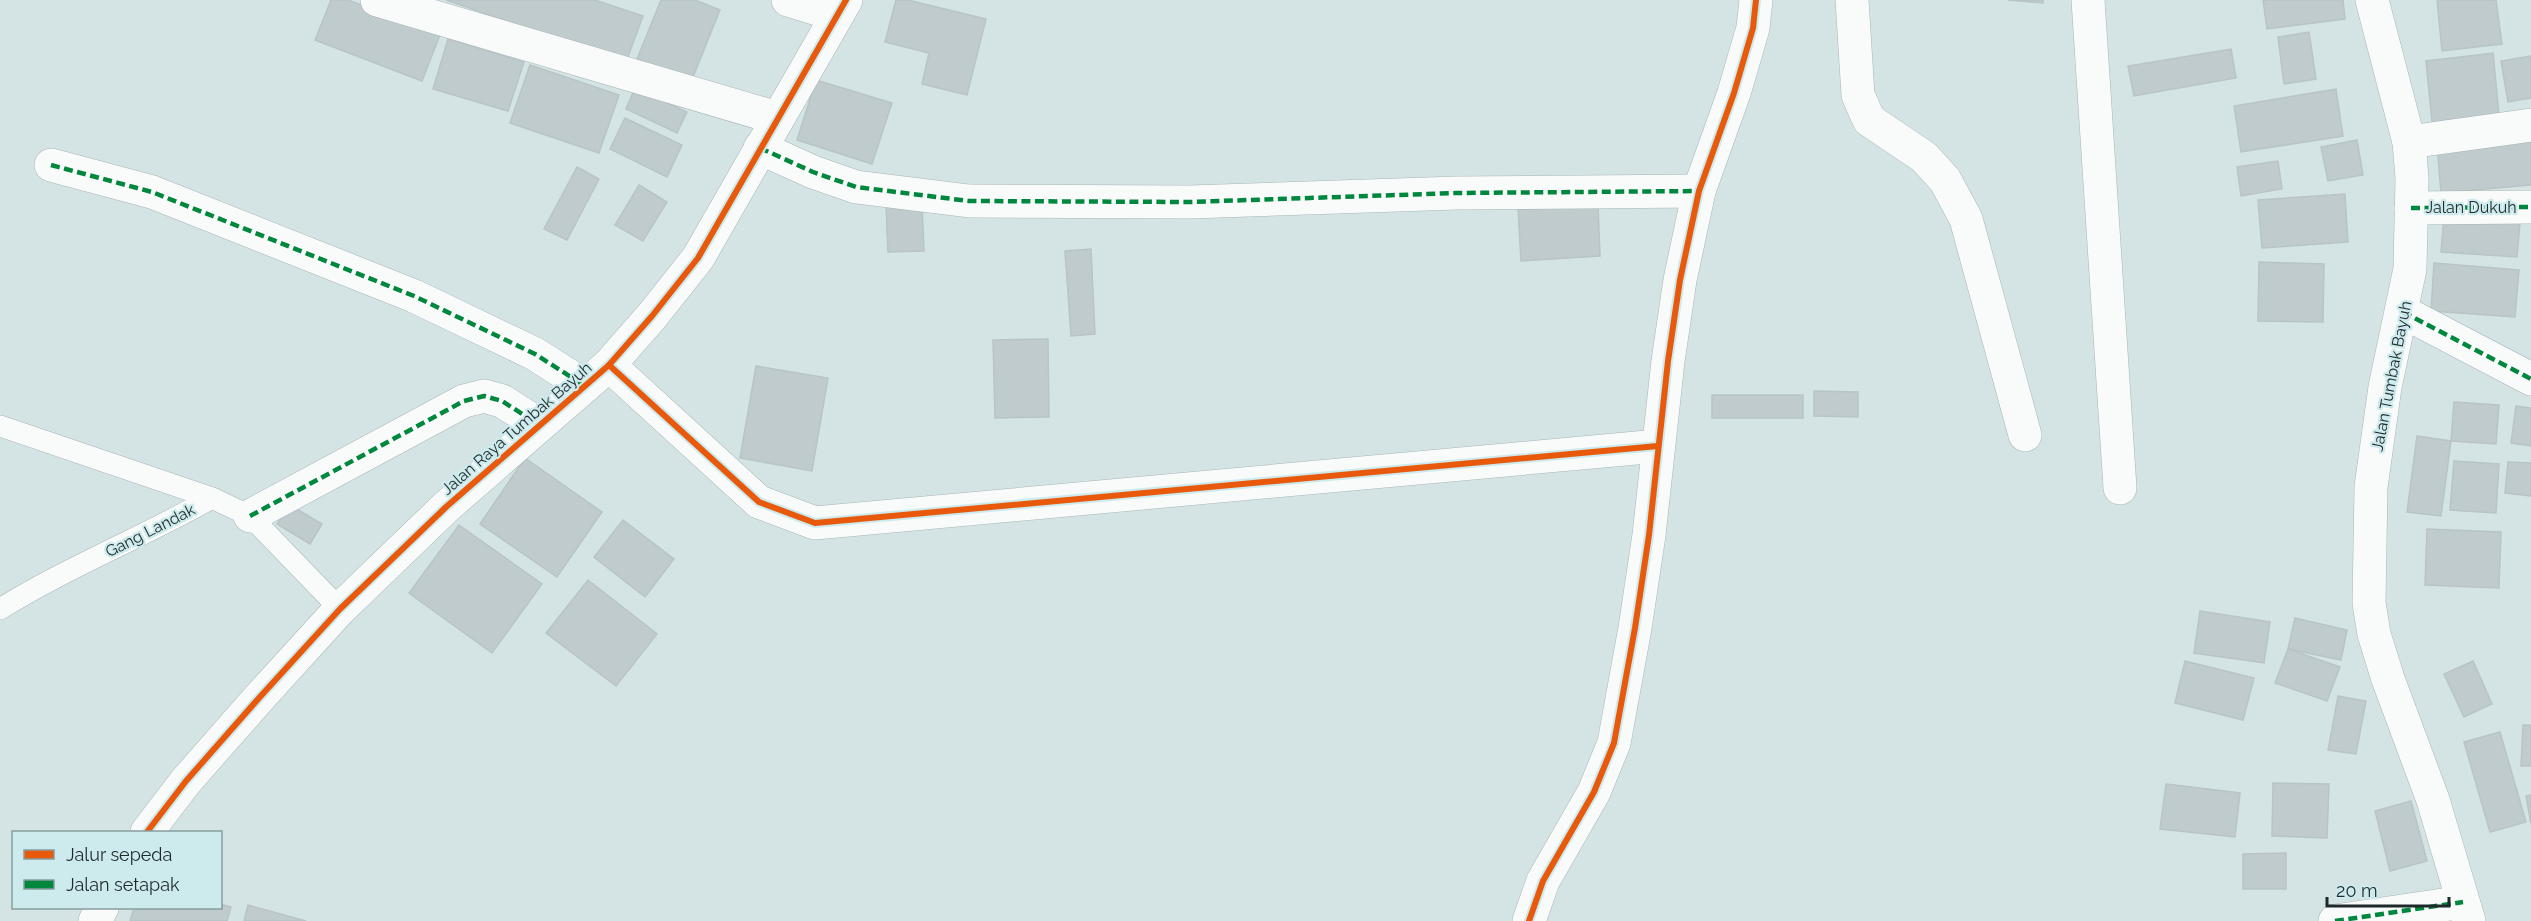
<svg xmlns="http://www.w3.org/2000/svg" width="2531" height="921" font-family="Raleway,sans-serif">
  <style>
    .building { fill: #bfcbcc; stroke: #b8c4c5; stroke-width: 1.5 }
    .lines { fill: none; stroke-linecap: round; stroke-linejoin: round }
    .lane-casing { stroke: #a8b4b5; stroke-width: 22 }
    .street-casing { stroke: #a8b4b5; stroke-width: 34 }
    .secondary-casing { stroke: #a8b4b5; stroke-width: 34 }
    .lane { stroke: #f9fbfb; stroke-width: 21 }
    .street { stroke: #f9fbfb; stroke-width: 33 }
    .secondary { stroke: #f9fbfb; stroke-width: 33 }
    .quiet { stroke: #00873e; stroke-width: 4.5; stroke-dasharray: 9 4.5; stroke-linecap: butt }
    .cycleway-casing { stroke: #cdeaec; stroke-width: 10 }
    .cycleway { stroke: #e8590c; stroke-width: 6 }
    .labels { text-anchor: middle; stroke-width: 4.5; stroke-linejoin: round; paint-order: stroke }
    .street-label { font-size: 16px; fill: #1e292a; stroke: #cdeaec }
  </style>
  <rect width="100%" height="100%" fill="#d4e4e5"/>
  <g class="building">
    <path d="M331,0H348L440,35L422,81L315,40Z"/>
    <path d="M446,0H595L643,16L626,62Z"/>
    <path d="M661,0H695L720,10L691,82L637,59Z"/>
    <path d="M896,0H908L986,19L967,95L922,84L929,53L885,42Z"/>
    <path d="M2008,0H2043V3Z"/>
    <path d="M2263,0H2343L2345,19L2267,29Z"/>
    <path d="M2437,0H2496L2502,44L2442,51Z"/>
    <path d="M2309,32L2316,79L2284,84L2278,37Z"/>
    <path d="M448,39L524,62L508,111L433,89Z"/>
    <path d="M2231,49L2236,78L2134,96L2128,66Z"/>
    <path d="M2493,53L2499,115L2432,122L2426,61Z"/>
    <path d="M2531,56V98L2508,102L2501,61Z"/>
    <path d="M530,65L619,95L599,153L510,123Z"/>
    <path d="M816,80L892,103L872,164L797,140Z"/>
    <path d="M635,88L687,112L677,133L626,109Z"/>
    <path d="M2336,89L2343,136L2241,152L2234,106Z"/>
    <path d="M625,118L682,145L667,177L610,149Z"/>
    <path d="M2531,136V185L2441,193L2437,145Z"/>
    <path d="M2357,140L2363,175L2328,181L2321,147Z"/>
    <path d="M2278,161L2282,189L2241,196L2237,167Z"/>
    <path d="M577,167L599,179L567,240L544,229Z"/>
    <path d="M639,185L667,202L643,241L615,225Z"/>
    <path d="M2345,194L2348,242L2262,248L2258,200Z"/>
    <path d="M922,204L924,251L888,252L886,205Z"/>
    <path d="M1598,204L1600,256L1521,261L1518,208Z"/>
    <path d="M2444,217L2520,222L2517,257L2441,252Z"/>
    <path d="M1091,249L1095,334L1071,336L1065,251Z"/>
    <path d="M2259,262L2324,264L2323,322L2258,321Z"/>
    <path d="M2434,263L2519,270L2515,317L2431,311Z"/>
    <path d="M1048,339L1049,417L995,418L993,340Z"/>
    <path d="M756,366L828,378L812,471L740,458Z"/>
    <path d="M1814,391L1858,392V417L1814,416Z"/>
    <rect x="1712" y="395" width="91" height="23"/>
    <path d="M2454,402L2499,405L2496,444L2451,441Z"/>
    <path d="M2516,406L2531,408V446L2511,443Z"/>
    <path d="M2417,436L2451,441L2441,516L2407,512Z"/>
    <path d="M525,458L602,512L557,577L480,524Z"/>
    <path d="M2454,461L2499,464L2496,513L2450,510Z"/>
    <path d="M2508,462L2531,463V496L2505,493Z"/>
    <path d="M290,505L322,524L310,544L277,524Z"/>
    <path d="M623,520L674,559L645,597L594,557Z"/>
    <path d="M459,525L542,584L492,653L409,593Z"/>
    <path d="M2427,529L2501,532L2499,588L2425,585Z"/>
    <path d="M588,580L657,634L616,686L546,633Z"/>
    <path d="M2200,611L2270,622L2264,663L2194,653Z"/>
    <path d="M2295,618L2347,630L2341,660L2288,649Z"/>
    <path d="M2288,649L2340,667L2327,701L2275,683Z"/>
    <path d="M2185,661L2254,678L2243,720L2175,703Z"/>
    <path d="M2473,661L2492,704L2464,717L2444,674Z"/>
    <path d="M2338,696L2366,701L2356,754L2328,750Z"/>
    <path d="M2523,725H2531V766H2521Z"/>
    <path d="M2500,732L2526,822L2490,832L2464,742Z"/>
    <path d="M2273,783L2329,784L2327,838L2272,836Z"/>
    <path d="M2166,784L2240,793L2235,837L2160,829Z"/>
    <path d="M2531,795V824L2526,796Z"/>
    <path d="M2411,801L2427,861L2390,871L2375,811Z"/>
    <path d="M2286,853V889H2243V854Z"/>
    <path d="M220,904L231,907L227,921H130L134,908H220Z"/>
    <path d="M248,905L306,921H244Z"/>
  </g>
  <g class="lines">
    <g class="lane-casing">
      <g id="lane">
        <path d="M0,426L212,498"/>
        <path d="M0,609C68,567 143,537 212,498L250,516L340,609"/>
      </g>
    </g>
    <g class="street-casing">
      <g id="street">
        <path d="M377,0L777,118"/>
        <path d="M788,0L837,15"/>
        <path d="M1852,0L1858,95L1869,120L1924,157L1945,180L1966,219L2025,435"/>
        <path d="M2088,0L2120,488"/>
        <path d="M2409,142L2531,125"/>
        <path d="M760,148L813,172L856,187L969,201L1190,202L1457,193L1699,191"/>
        <path d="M51,165L152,192L414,296L535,354L585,386"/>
        <path d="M2411,208L2531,207"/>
        <path d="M2403,312L2531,379"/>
        <path d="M609,365L759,502L815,523L1658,446"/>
        <path d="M250,516L464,401L484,396L502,401L538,424"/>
        <path d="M1529,921L1543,881L1594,792L1614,743L1635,628L1649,535L1668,361L1680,280L1699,191L1734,93L1753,28L1756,0"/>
        <path d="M2335,921L2463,902"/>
      </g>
    </g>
    <g class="secondary-casing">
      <g id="secondary">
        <path d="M2372,0L2409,142L2412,178L2410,269L2385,387L2371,487L2369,603L2374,634L2388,679L2433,800L2469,921"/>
        <path d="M147,832L186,781L259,698L340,609L446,507L609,365L652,316L698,258L846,0"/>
        <path d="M95,921L102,908"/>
      </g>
    </g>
    <use href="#lane" class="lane"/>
    <use href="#street" class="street"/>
    <use href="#secondary" class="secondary"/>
    <g class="quiet">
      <path d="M760,148L813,172L856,187L969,201L1190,202L1457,193L1699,191"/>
      <path d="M51,165L152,192L414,296L535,354L585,386"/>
      <path d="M2411,208L2531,207"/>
      <path d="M2403,312L2531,379"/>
      <path d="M250,516L464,401L484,396L502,401L538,424"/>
      <path d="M2335,921L2463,902"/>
    </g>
    <g class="cycleway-casing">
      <g id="cycleway">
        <path d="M609,365L759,502L815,523L1658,446"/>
        <path d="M147,832L186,781L259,698L340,609L446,507L609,365L652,316L698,258L846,0"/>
        <path d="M1529,921L1543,881L1594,792L1614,743L1635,628L1649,535L1668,361L1680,280L1699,191L1734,93L1753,28L1756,0"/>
      </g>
    </g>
    <use href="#cycleway" class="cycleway"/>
  </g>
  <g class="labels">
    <g class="street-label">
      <text x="2471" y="213">Jalan Dukuh</text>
      <text transform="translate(2391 376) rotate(-79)" y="6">Jalan Tumbak Bayuh</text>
      <text transform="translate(516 428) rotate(-41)" y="6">Jalan Raya Tumbak Bayuh</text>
      <text transform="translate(150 530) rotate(-27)" y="6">Gang Landak</text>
    </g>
  </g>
  <rect x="12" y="831" width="210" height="78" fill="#cdeaec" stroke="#879d9e" stroke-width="1.5"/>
  <rect x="24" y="850" width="30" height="9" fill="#e8590c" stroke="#879d9e" stroke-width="1.5"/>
  <text x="66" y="861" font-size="18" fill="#1e292a">Jalur sepeda</text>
  <rect x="24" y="880" width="30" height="9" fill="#00873e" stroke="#879d9e" stroke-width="1.5"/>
  <text x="66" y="891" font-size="18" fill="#1e292a">Jalan setapak</text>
  <path d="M2327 897v9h122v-9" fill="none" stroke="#1e292a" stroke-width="3"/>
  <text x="2336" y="897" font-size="18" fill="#1e292a" stroke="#cdeaec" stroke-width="4.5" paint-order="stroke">20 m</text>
</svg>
